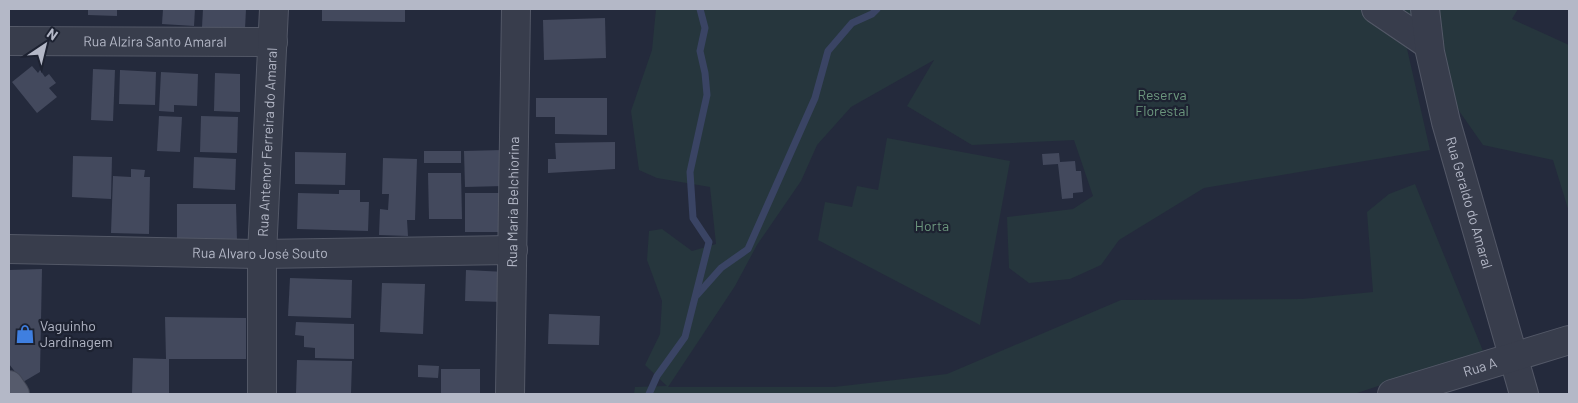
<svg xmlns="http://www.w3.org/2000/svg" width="1578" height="403" font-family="Barlow,sans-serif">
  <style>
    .green { fill: #26363d }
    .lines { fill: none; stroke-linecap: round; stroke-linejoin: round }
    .stream { stroke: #3a4464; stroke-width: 7 }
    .building { fill: #43495d }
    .minor-casing { stroke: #535867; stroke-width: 30 }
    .major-casing { stroke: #414655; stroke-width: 30 }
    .minor { stroke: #383d4c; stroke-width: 28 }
    .major { stroke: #565b6c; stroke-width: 28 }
    .labels { text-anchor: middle; stroke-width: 4.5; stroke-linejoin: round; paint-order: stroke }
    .street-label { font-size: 14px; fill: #b4b8c7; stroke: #1d2231 }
    .park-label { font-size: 14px; fill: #6c977e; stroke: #1d2231 }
    .poi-label { font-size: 14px; fill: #b4b8c7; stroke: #1d2231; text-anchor: start }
  </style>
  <rect width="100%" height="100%" fill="#242a3c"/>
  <g class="green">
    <path d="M656,9H1518L1512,19L1569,45V212L1553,160L1483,145L1403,31L1430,150L1204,188L1119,240L1101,265L1070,279L1029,283L1009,268L1007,217L1073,209L1093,196L1074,140L972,145L907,106L934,60L851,107L817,145L801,181L757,245L735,286L668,387H834L947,374L1121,300L1302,299L1373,292L1367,212L1389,194L1415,184L1483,351L1354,394H634L635,387L667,386L645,365L660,334L662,301L647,260L649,231L662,229L692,251L716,244L710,187L657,178L639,170L631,111L652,50Z"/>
    <path d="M887,138L1010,161L980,325L818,240L825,202L852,207L857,186L878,190Z"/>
  </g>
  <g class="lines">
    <g class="stream">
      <path d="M697,295L721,268L748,249L815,98L828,51L852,23L872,14L877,9"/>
      <path d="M649,394L657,376L685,337L709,242L693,218L690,172L707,95L705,73L700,51L705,28L700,9"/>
    </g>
  </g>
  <g class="building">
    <path d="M88,9H117V16L88,15Z"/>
    <path d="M163,9H195L194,26L162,24Z"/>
    <path d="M203,9H246L245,29L202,27Z"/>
    <path d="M322,9H405V22L322,21Z"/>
    <path d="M605,18L606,58L544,60L543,20Z"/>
    <path d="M32,66L38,73L40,70L45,77L49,74L56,83L49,88L57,97L37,113L12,82Z"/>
    <path d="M93,69L115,70L113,121L91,120Z"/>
    <path d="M120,70L156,72L155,105L119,104Z"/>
    <path d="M161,72L198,74L197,106L174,105V112L159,111Z"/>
    <path d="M215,73L240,74V112L214,111Z"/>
    <path d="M536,98H607V135L555,134V117H536Z"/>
    <path d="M159,116L182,117L180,152L157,151Z"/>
    <path d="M201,116L238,117L237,153L200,152Z"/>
    <path d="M615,142V169L548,173V159H556L555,143Z"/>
    <path d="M503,150L504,186L465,187L464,151Z"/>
    <rect x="424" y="151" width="37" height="12"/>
    <path d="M295,152L346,153L345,185L295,184Z"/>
    <path d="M1059,153L1060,162L1075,161L1076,171H1081L1083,192L1073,193V198L1062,199L1058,164L1043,165L1042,154Z"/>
    <path d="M73,156L112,157L111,199L72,197Z"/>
    <path d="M194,157L236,159L235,190L193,188Z"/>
    <path d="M383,158L417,159L415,220H407L408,236L379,235L380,209L388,210L389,194H382Z"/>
    <path d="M131,169L145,170L144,177H150L149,234L111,233L113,176L131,177Z"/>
    <path d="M428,173H461L462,219H429Z"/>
    <path d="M339,190H360V202H369L368,231L297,229L298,193L339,194Z"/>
    <rect x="465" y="193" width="39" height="39"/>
    <path d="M177,204H236L237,241H177Z"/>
    <path d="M42,269L40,372L23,382L9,364V270Z"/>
    <path d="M466,270L506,272L505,302L465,301Z"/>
    <path d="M290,278L352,280L351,318L288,316Z"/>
    <path d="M382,283L425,284L423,334L380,332Z"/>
    <path d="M549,314L600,316L599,345L548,344Z"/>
    <path d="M165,317L246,318V359H169V394H132L133,358L166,359Z"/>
    <path d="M296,322L354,324V359L315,358V348L304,347V336L295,335Z"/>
    <path d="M297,360L352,361L351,394H296Z"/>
    <path d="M418,365L439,366L438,378L418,377Z"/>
    <rect x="441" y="369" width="39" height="25"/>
  </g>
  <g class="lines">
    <g class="minor-casing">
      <g id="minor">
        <path d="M1376,9L1429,45"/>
        <path id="s1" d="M1425,9L1430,52L1446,122L1524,394"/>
        <path id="s2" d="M9,41L273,42"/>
        <path id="s3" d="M9,249L262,254L513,250"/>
        <path id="s4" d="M262,394V254L274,9"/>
        <path id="s5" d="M510,394L516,9"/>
        <path id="s6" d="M1392,394L1569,340"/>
      </g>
    </g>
    <g class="major-casing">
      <path id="major" d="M9,385L15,394"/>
    </g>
    <use href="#minor" class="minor"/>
    <use href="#major" class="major"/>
  </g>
  <defs>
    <g id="shop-bare" transform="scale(1.5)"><path d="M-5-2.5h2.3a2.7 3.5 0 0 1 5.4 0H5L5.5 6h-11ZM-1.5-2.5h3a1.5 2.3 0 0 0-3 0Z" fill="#3f7fe0" stroke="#1d2231" stroke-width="2.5" paint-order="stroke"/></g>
  </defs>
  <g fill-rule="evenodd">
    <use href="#shop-bare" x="25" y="334"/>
  </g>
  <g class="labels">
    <g class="street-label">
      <text dy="5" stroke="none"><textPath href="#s2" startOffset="146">Rua Alzira Santo Amaral</textPath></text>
      <text dy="5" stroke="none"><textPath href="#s4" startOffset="252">Rua Antenor Ferreira do Amaral</textPath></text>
      <text dy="5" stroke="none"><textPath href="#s5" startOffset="192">Rua Maria Belchiorina</textPath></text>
      <text dy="5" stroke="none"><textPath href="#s1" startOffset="199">Rua Geraldo do Amaral</textPath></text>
      <text dy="5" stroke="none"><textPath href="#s3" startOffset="251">Rua Alvaro José Souto</textPath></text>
      <text dy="5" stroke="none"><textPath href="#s6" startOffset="92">Rua A</textPath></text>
    </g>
    <g class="park-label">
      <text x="1162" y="100">Reserva<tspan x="1162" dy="16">Florestal</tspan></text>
      <text x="932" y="231">Horta</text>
    </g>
    <g class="poi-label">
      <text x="40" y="331">Vaguinho<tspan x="40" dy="16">Jardinagem</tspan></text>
    </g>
  </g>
  <rect width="1578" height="403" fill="none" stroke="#b4b8c7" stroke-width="20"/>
  <g transform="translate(45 45) rotate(35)" stroke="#1d2231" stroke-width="4" paint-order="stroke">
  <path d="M0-4L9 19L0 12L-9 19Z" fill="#b4b8c7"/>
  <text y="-8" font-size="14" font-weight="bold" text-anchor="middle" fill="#b4b8c7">N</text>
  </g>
</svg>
